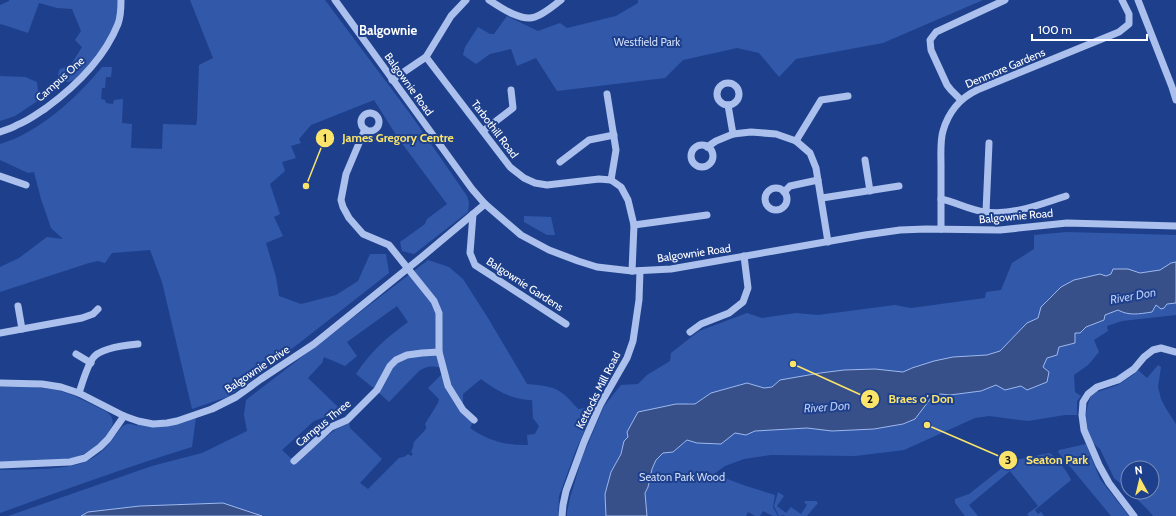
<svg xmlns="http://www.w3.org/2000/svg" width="1176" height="516" font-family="Cabin,sans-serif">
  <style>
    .green { fill: #3258aa; fill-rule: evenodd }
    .water { fill: #385089; stroke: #9eb9ee }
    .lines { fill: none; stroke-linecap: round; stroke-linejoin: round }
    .minor { stroke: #abc0ec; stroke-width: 7 }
    .labels { text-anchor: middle; stroke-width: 4; stroke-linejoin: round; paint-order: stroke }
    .park-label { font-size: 11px; fill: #d0ddf9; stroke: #1e408c }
    .street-label { font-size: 11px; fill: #fff; stroke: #1e408c }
    .water-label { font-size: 12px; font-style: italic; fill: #b7caf3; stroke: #1e408c }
    .quarter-label { font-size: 13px; font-weight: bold; fill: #fff; stroke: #1e408c }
    .leader { fill: none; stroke: #fbe46a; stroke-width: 1.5 }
    .callout-dot { fill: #fbe46a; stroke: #1e408c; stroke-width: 1.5 }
    .mark-label { font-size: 12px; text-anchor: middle; font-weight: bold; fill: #111 }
    .callout-label { font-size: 12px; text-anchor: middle; font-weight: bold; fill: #fbe46a; stroke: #1e408c; stroke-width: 4; stroke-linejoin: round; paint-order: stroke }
  </style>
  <rect width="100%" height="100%" fill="#1e408c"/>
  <g class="green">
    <path d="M9,0H121L118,24L83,76L69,82H61C58,77 57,74 60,69L70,66L82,47L75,40L81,31L72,9L57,8L39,3L28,33L1,24L0,25V5L9,1Z"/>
    <path d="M190,0H325L411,115L467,196L469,203L468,212L414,254L402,251L400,242L425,224L427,219L447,204L398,138L374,100L311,125L299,139L301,143L291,146L296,158L282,162L285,171L270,184L280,214L274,217L283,236L266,243L276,277L279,296L301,304L336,295L358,281L370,254H386L389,273L257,376L227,397L192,409L162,282L150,250L112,253L105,263L98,261L89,263L0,292V267L19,258L47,237L63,239L51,228L41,199L34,172L28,173L0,160V144C37,134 79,96 102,67H112L111,77H106L105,88H102L101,99L105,100L106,103L113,104L114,100L123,99L122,123L132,124L131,148L162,149L163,124L196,125L197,120L199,65L213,58Z"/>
    <path d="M638,0H983L883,43L796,59L779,77L759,53L737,48L683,60L665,78L557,91L536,58L517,66L511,49L490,54L476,64L463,55L465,47L478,27L490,34H494L507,16L538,31L560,23L567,28L616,16L638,3Z"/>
    <path d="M0,76L25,77L37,82L39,100L15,116L0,121Z"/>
    <path d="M524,216L551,217L555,235H547L524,222Z"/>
    <path d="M1067,232L1176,235V262L1171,263L1160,270L1140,273L1128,269L1106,276L1100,274L1074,280L1061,287L1048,299L1041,307L1038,318L1027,323L1000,351L987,355L953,357L912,368L903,372L875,369L844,370L820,373L780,380L772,387L764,388L747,383L711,393L695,404L689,403L628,437L624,441L621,453L611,472L605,494L606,516H567V512L570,498L582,458L604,406L621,385L638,384L647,375L670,361L671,353L699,331L747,313L762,318L796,313L818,315L895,305L911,308L985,298L986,292L1001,290L1012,263L1034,249V235Z"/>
    <path d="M428,260L449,267L463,279L488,318L527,384C556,387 559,387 578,409L595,407L576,450L559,496L558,516H262L223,503L140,506L89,512L81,516H8L152,466L202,453L247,431L244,415L246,400ZM397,306L408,322C386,338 371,351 356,374L376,390L389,402L419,371C427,365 434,366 443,368L444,372L428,388L439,399L438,403L425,424L426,426V429L414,442L413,447L411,452L413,454L411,456L408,454L404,457L399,458L368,489L360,483L382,459L350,428L349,421L335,430L294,461L282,450L314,421L339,412L338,407L308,378L322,363L324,357L345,366L357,356L347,342ZM481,379C497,391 512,400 532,400L533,418L539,426L535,434L527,435L528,445C507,446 486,440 470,428L474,420L463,410V394Z"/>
    <path d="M1176,303V315L1122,321L1107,326L1108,331L1094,340L1099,352L1088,365L1074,375L1075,392L1081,396L1077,401V415H1065L1028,421L989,416L975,418L904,450L855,456L771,455L744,459L725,466L714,474L746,486L775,495L773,507L778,516H773L763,511L760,516H755L748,512L746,516H647L645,493L648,487L652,469L656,460L663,453L673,452L687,440L697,443L735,433L746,435L755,431L807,428L832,431L874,429L903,424L915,419L931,398L940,394L950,395L981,391L996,385L1005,390L1021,386L1042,367L1047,358L1058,347L1075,343V333H1080L1086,327L1104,320L1105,315L1118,309L1134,314L1151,312L1157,305L1164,308L1167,304Z"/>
    <path d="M1158,365L1161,367L1158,387L1161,399L1165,407L1176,424V516H1153L1149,511L1130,492H1152V468H1128V490L1114,478L1100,449L1093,443L1087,429L1086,413L1088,404L1091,396L1097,392L1118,385L1133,375L1138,370L1147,378Z"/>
    <path d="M0,387H34L58,390L75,396L107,412C112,416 114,421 112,426C104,442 87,455 70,459L0,462Z"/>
    <path d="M196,417L192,447C127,467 64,490 0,513V470C24,469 71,471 91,459C100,454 109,445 115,436C118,433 119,429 123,426C127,423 133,424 137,426L138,424Z"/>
    <path d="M1086,444L1100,479L1129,516H1111L1058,452L1059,450Z"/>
    <path d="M1049,453C1055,455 1069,474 1071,480L1035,510L1038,514L1041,512L1044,516H1029L1027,514L1038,506L1010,471L969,505L978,516H965L955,503V499L969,494L1011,461Z"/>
    <path d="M778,492L784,496L777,506L786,513L791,507L801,514L807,505L804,502L805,501H816L818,503L811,511L807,516H785L784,515L779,516L774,506Z"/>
  </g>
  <g class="water">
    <path d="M1176,262V303L1167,304L1164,308L1161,309L1156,305L1152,312C1139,314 1129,316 1118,310L1105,315L1104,320L1086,327L1080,333H1075V343L1059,347L1057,355L1047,358L1043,367L1049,372L1047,382L1027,390L1021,386L1005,390L996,385L981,391L950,395L940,394L931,398L915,419L903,424L874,429L832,431L807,428L755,431L746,435L735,433L721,444L697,443L687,440L673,452L663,453L656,460L652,469L648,487L645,493L647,516H606L605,494L611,472L621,454L624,441L628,437L627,432L638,412L676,404H695L711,393L747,383L764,388L772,387L780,380L820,373L844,370L875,369L903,372L912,368L934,361L953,357L987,355L1000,351L1027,323L1038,318L1041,307L1061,287L1074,280L1100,274L1106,276L1111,274L1113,269H1128L1140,273L1160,270L1171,263Z"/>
    <path d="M223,503L262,516H81L88,512L140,506Z"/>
  </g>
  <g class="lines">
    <g class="minor">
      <path d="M335,0L472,189L485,204L521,235L549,250L578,261L597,267L632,271L671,269L865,235L900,230L926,229L1000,230L1067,223L1176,226"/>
      <path d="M489,0C500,7 521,22 535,17C544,14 553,6 561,0"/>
      <path d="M1138,0L1172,87L1176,100"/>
      <path d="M426,57L510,167L524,178L535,183L547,185L599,179L611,180L621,187L628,200L634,225L632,271"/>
      <path d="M392,80L426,57L451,16L466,0"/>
      <circle cx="728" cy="94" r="11"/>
      <path d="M607,94L616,150L611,180"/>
      <path d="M961,100L951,90L947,85L931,50L930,40L936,32L1005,0"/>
      <path d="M728,105L733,134"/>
      <circle cx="370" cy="122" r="9"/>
      <path d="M365,129L346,174L341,200L343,207L349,218L363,234L389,245L434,301L439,313V352L448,386L463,410L474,420"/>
      <path d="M483,131L513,108L511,90"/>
      <path d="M0,132C6,130 12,128 17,125C28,121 37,114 46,108C76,86 104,59 118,24C121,16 121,8 121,0"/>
      <path d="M796,141L821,100L848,96"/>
      <circle cx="702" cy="156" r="11"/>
      <path d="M707,147L716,141L733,134L751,132L776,134L796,141L810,153L816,168L828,242"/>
      <path d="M865,160L870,191"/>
      <path d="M560,162L589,140L614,135"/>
      <path d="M0,176L26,185"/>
      <circle cx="776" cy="199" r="11"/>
      <path d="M784,192L790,186L818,180"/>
      <path d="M822,198L899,186"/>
      <path d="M941,199C956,202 969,210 985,212C1012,216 1041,204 1066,196"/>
      <path d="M986,212L989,143"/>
      <path d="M473,214L470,253L475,265L566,324"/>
      <path d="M634,225L707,215"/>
      <path d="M941,229C941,208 941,186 941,165C941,154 940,141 943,131C948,113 960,98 977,90L1119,32L1129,24V14L1122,0"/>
      <path d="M18,306L22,329"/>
      <path d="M690,332L701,324L729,313L743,302L748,288L744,256"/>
      <path d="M0,333L82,318L93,314L98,309"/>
      <path d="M76,354L91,363"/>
      <path d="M0,383L42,384L61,387L79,393L124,416L138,421L153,424L167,423L177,421L212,409L236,397L261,379L314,344L423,256L485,204"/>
      <path d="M79,393C82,384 87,366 93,358C100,348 127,345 138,344"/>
      <path d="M294,461L331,427L347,420L377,390L390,366L396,360L407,355L422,353L439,352"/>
      <path d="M0,465L70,462L85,458L100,447L108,439L124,416"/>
      <path d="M562,516L563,505L566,491L584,442L600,405L627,358L633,341L639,300L640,271"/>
      <path d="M1134,516L1109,483L1099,465L1084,430L1082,415L1083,402L1088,394L1097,387L1118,380L1134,369L1144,357L1153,350L1161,348L1176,352"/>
    </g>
  </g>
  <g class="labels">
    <g class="park-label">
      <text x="647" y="46">Westfield Park</text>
      <text x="682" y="481">Seaton Park Wood</text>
    </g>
    <g class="street-label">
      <text transform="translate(1005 68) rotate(-23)" y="4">Denmore Gardens</text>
      <text transform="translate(60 79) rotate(-42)" y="4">Campus One</text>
      <text transform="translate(409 84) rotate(54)" y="4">Balgownie Road</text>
      <text transform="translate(495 129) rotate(53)" y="4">Tarbothill Road</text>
      <text transform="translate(1016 216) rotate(-5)" y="4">Balgownie Road</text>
      <text transform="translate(694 253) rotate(-8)" y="4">Balgownie Road</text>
      <text transform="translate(525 284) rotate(33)" y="4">Balgownie Gardens</text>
      <text transform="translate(257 369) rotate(-34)" y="4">Balgownie Drive</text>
      <text transform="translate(598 390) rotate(-63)" y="4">Kettocks Mill Road</text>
      <text transform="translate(323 423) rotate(-39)" y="4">Campus Three</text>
    </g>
    <g class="water-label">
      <text transform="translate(1133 296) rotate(-10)" y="4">River Don</text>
      <text transform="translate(827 407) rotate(-4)" y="4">River Don</text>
    </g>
    <g class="quarter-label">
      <text x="388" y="35">Balgownie</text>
    </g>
  </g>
  <path class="leader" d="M306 186L325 138M793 364L870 399M927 425L1008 460"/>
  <g class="callout-dot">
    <circle cx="306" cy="186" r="4"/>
    <circle cx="793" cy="364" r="4"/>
    <circle cx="927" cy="425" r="4"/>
    <circle cx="325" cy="138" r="10"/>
    <circle cx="870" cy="399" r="10"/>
    <circle cx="1008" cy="460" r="10"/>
  </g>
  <g class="mark-label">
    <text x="325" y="142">1</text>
    <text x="870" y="403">2</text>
    <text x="1008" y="464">3</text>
  </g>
  <g class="callout-label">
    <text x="398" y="142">James Gregory Centre</text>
    <text x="921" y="403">Braes o' Don</text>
    <text x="1057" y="464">Seaton Park</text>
  </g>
  <g transform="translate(1140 480) rotate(352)"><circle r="19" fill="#1e408c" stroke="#788cba"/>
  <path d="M0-3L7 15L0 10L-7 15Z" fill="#fbe46a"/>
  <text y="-6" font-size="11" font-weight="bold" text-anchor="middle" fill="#ffffff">N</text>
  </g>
  <path d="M1032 34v6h115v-6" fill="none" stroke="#ffffff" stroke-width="2"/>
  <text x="1038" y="34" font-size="12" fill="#ffffff" stroke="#1e408c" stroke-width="3" paint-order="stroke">100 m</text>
</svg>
